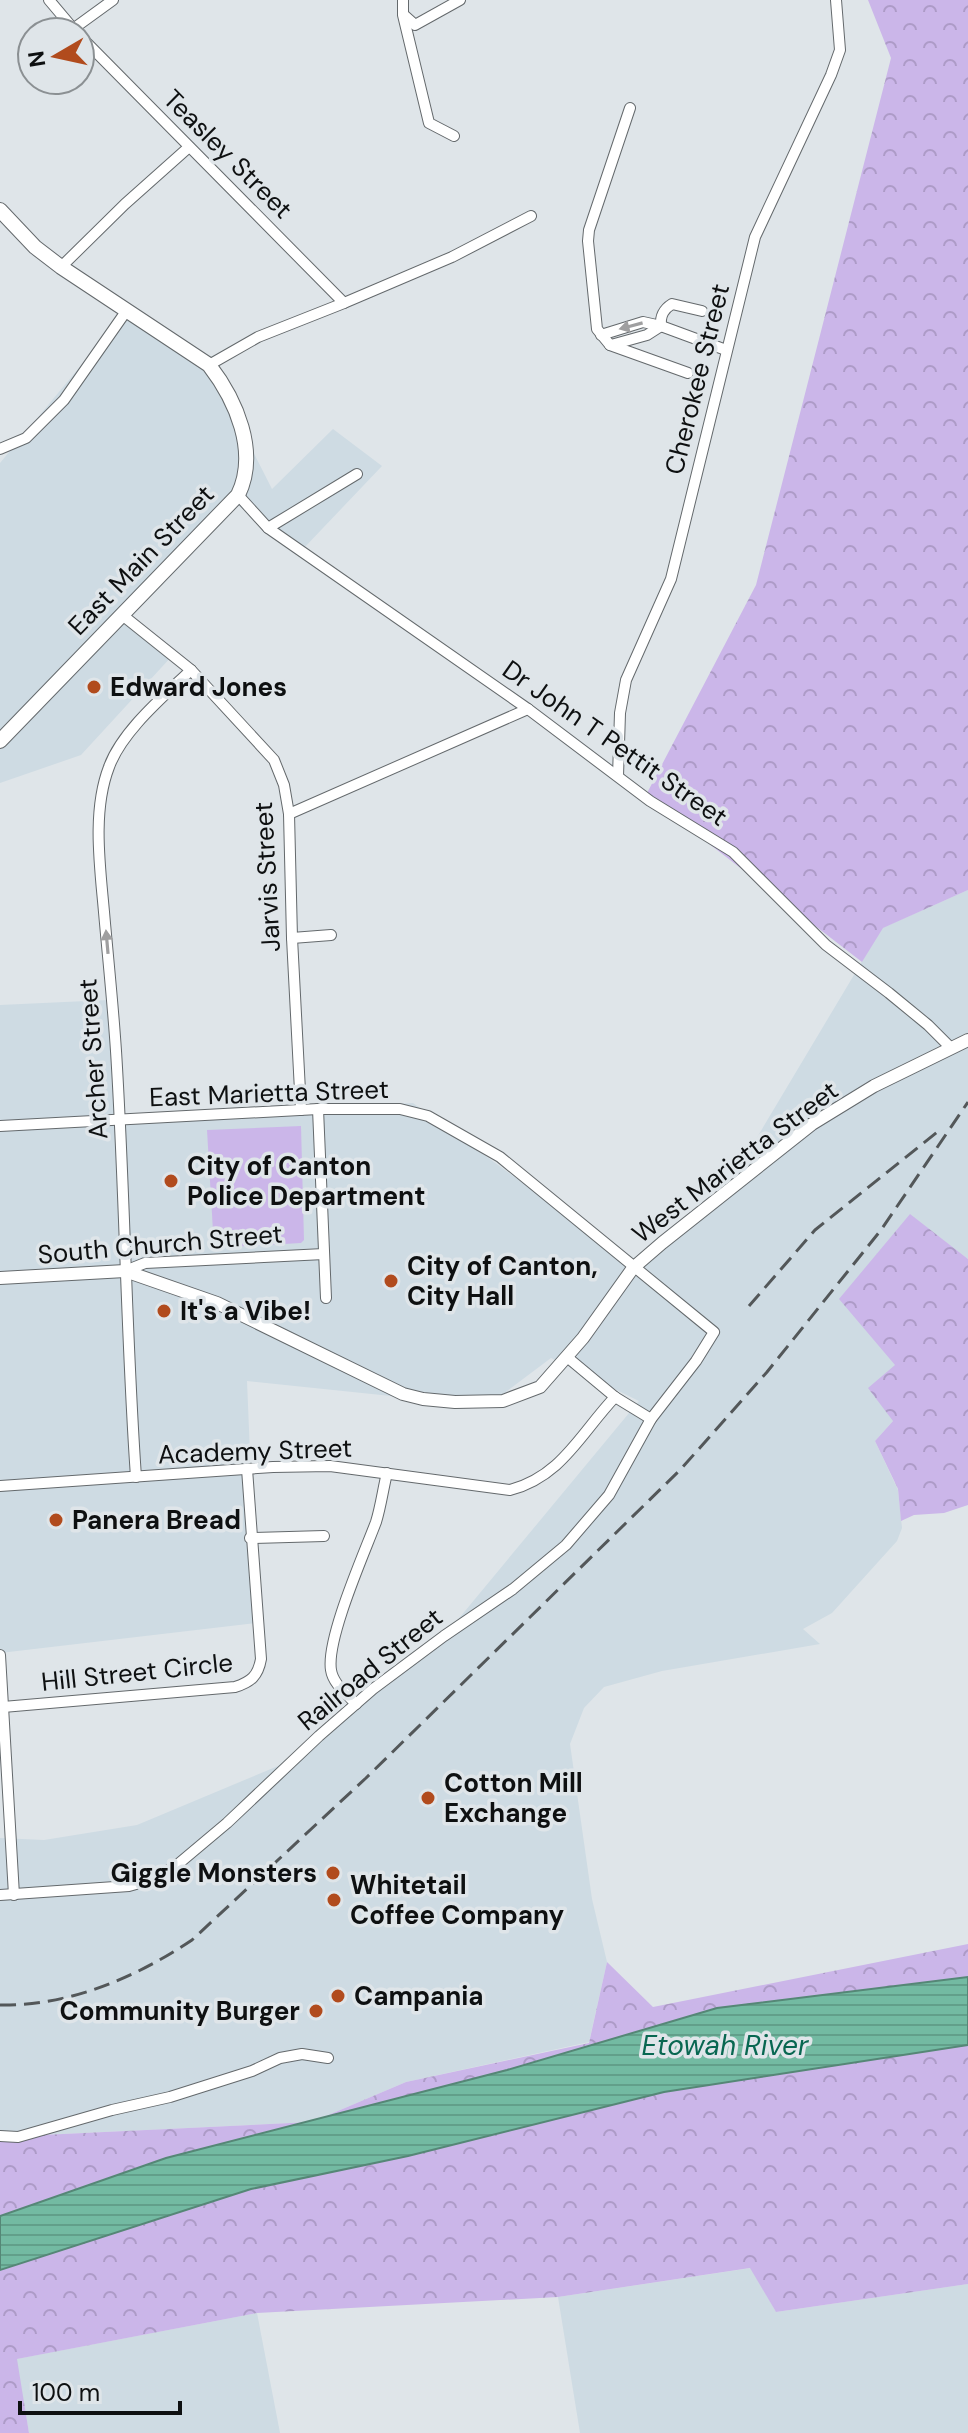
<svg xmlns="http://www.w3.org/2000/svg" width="968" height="2433" font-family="'DM Sans',sans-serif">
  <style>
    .built { fill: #cedbe3 }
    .forest { fill: url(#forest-crowns) }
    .green { fill: #cbb6e9 }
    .water { fill: url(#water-rules); stroke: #558776; stroke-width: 2 }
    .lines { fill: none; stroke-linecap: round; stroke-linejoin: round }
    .minor-casing { stroke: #64696c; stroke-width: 12 }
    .tertiary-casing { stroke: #64696c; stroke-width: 14 }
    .secondary-casing { stroke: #64696c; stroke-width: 16 }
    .minor { stroke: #fff; stroke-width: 10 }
    .tertiary { stroke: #fff; stroke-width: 12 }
    .secondary { stroke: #fff; stroke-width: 14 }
    .rail { stroke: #535759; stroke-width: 3; stroke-dasharray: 16 8; stroke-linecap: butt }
    .oneway { fill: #9f9fa0 }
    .poi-dot { fill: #b14b1d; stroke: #dfe5e9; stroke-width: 3 }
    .labels { text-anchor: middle; stroke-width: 7; stroke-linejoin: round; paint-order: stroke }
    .street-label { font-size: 26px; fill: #0e1011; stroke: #dfe5e9 }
    .poi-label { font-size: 26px; font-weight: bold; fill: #0e1011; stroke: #dfe5e9; text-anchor: start }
    .water-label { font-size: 28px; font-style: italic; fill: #086751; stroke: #dfe5e9 }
  </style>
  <defs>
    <pattern id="forest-crowns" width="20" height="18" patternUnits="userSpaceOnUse" patternTransform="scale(2)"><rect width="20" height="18" fill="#cbb6e9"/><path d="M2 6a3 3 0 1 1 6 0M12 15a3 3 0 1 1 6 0" fill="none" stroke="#ad9bc7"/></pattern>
    <pattern id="water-rules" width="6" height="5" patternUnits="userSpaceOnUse" patternTransform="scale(2)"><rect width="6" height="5" fill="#73baa2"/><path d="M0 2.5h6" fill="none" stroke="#629f8a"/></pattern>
  </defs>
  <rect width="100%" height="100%" fill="#dfe5e9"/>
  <g class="built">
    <path d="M127,310L213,360L237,420L272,489L333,429L382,466L303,549L227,498L119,609L172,656L81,755L0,783V463Z"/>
    <path d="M968,890V1259L910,1215L895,1365L893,1421L875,1441L898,1490L902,1528L897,1541L832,1613L803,1629L820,1644L662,1671L604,1687L584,1708L570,1744L592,1899L607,1962L589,2042L406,2082L312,2122L0,2137V1838L44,1840L137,1825L278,1766L436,1646L639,1401L551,1358L487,1406L247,1381L257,1623L0,1653V1005L108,1000L115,1119L413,1103L634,1264L731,1181L882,928Z"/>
    <path d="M751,2268L776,2312L968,2284V2433H580L558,2297Z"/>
    <path d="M257,2313L280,2433H29L16,2359Z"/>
  </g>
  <g class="forest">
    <path d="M868,0H968V890L883,928L862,962L646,795L756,585L891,58Z"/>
    <path d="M910,1214L968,1259V1505L944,1513L914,1515L901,1521L898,1489L875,1441L893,1421L868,1388L895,1365L839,1299Z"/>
    <path d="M968,1944V2284L776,2312L750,2268L558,2297L257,2313L17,2359L29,2433H0V2137L312,2122L406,2082L589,2043L607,1962L653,2007Z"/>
  </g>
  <path class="green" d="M301,1126L304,1240L301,1243L214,1248L207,1130Z"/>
  <path class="water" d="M968,1977V2045L664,2092L408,2156L251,2189L0,2270V2216L166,2158L507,2070L717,2008Z"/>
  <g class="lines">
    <g class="minor-casing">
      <g id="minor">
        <path d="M49,0L76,32"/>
        <path d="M403,0V15L429,123L454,136"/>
        <path d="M405,16L415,25L460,0"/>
        <path d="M73,29L113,0"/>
        <path d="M80,36L344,303"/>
        <path d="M61,267L125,204L189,147"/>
        <path d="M661,326C660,315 664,309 672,304L702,311"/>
        <path d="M601,335L643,322L661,326L726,350"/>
        <path d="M610,345L597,329L588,241L589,230L630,108"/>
        <path d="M610,345L688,373"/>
        <path d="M611,345L647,335L661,326"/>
        <path d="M209,365L258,337L344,303L452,257L531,216"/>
        <path d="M0,449L26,438L64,400L127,310"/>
        <path d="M238,495L268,528L528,709L650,801L733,852L826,945L889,993L928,1025L950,1047"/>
        <path d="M268,528L357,474"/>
        <path d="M121,614L191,670L274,760L284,785L289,814L292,938L301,1110"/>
        <path d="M618,776L620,713L626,680L671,579L755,237L831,75L840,50L836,0"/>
        <path d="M289,814L528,709"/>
        <path d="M292,938L331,935"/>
        <path d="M318,1109L326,1298"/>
        <path d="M0,1126L318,1109H400L428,1116L500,1157L714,1332L696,1361L651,1419L609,1495L566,1545L513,1589L444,1636L373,1689L319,1736L227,1823L177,1865L154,1879L129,1886L0,1895"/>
        <path d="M125,1271L145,1263L324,1254"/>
        <path d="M567,1357L615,1397L651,1419"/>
        <path d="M136,1477C126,1335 125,1193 116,1051C113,1005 108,958 104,912C100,866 92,811 109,767C122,731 164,696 191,670"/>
        <path d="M0,1486L273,1467L330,1466L510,1490C562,1476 580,1434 615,1397"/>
        <path d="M250,1538L324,1536"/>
        <path d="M0,1655L14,1895"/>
        <path d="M356,1704C347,1694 333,1684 331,1670C326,1639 364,1554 376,1522C381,1506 383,1489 387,1473"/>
        <path d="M3,1707L235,1687C251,1682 258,1676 261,1659L247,1469"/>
        <path d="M0,2136L18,2137L112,2110L170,2097L252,2071L280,2058L302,2054L328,2058"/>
      </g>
    </g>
    <g class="tertiary-casing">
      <path id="tertiary" d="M0,1278L125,1271L217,1303L403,1394L423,1399L455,1402L503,1401L540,1387L583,1338L633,1268L662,1243L812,1124L874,1086L968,1040"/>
    </g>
    <g class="secondary-casing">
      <path id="secondary" d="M0,210L35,247L61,267L209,365C236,400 259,452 238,495L0,741"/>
    </g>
    <use href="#minor" class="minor"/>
    <use href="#tertiary" class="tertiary"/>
    <use href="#secondary" class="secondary"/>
    <g class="rail">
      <path d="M749,1306L815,1230L941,1129"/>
      <path d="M0,2005C70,2006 135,1978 192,1940L366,1778L681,1469L767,1372L881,1230L968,1102"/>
    </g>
  </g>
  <defs><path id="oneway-solid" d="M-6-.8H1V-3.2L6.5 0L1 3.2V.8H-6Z" transform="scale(2)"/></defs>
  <g class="oneway">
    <use href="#oneway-solid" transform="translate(631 326) rotate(165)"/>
    <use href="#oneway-solid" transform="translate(107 942) rotate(-95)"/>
  </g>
  <g class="poi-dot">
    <circle cx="94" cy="687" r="8"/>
    <circle cx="171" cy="1181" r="8"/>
    <circle cx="391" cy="1281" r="8"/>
    <circle cx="164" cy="1311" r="8"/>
    <circle cx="56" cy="1520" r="8"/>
    <circle cx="428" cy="1798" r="8"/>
    <circle cx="333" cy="1873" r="8"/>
    <circle cx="334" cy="1900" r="8"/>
    <circle cx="338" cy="1996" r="8"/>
    <circle cx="316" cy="2011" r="8"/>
  </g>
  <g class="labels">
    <g class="street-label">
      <text transform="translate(228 154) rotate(45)" y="9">Teasley Street</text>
      <text transform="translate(697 379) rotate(-76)" y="9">Cherokee Street</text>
      <text transform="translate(141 560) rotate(-46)" y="9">East Main Street</text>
      <text transform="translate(615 743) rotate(35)" y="9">Dr John T Pettit Street</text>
      <text transform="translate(267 877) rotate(-93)" y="9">Jarvis Street</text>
      <text transform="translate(93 1059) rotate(-94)" y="9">Archer Street</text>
      <text transform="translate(269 1093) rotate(-2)" y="9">East Marietta Street</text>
      <text transform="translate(735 1162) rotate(-37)" y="9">West Marietta Street</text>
      <text transform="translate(160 1244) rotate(-5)" y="9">South Church Street</text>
      <text transform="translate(255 1451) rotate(-2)" y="9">Academy Street</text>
      <text transform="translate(370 1669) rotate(-39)" y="9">Railroad Street</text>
      <text transform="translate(137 1672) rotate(-6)" y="9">Hill Street Circle</text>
    </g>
    <g class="poi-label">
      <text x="110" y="696">Edward Jones</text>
      <text x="187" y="1175">City of Canton<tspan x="187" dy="30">Police Department</tspan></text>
      <text x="407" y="1275">City of Canton,<tspan x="407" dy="30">City Hall</tspan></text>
      <text x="180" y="1320">It's a Vibe!</text>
      <text x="72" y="1529">Panera Bread</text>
      <text x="444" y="1792">Cotton Mill<tspan x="444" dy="30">Exchange</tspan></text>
      <text x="317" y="1882" text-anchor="end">Giggle Monsters</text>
      <text x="350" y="1894">Whitetail<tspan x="350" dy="30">Coffee Company</tspan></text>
      <text x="354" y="2005">Campania</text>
      <text x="300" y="2020" text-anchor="end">Community Burger</text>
    </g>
    <g class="water-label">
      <text x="725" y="2055">Etowah River</text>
    </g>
  </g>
  <g transform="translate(56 56) rotate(261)"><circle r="38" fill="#dfe5e9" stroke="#8b9093" stroke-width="2"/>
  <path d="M0-6L14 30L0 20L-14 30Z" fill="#b14b1d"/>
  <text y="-12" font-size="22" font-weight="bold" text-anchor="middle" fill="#0e1011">N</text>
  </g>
  <path d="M20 2401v12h160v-12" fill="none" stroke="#0e1011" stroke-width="4"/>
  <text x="32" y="2401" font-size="24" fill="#0e1011" stroke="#dfe5e9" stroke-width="6" paint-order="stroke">100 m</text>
</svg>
